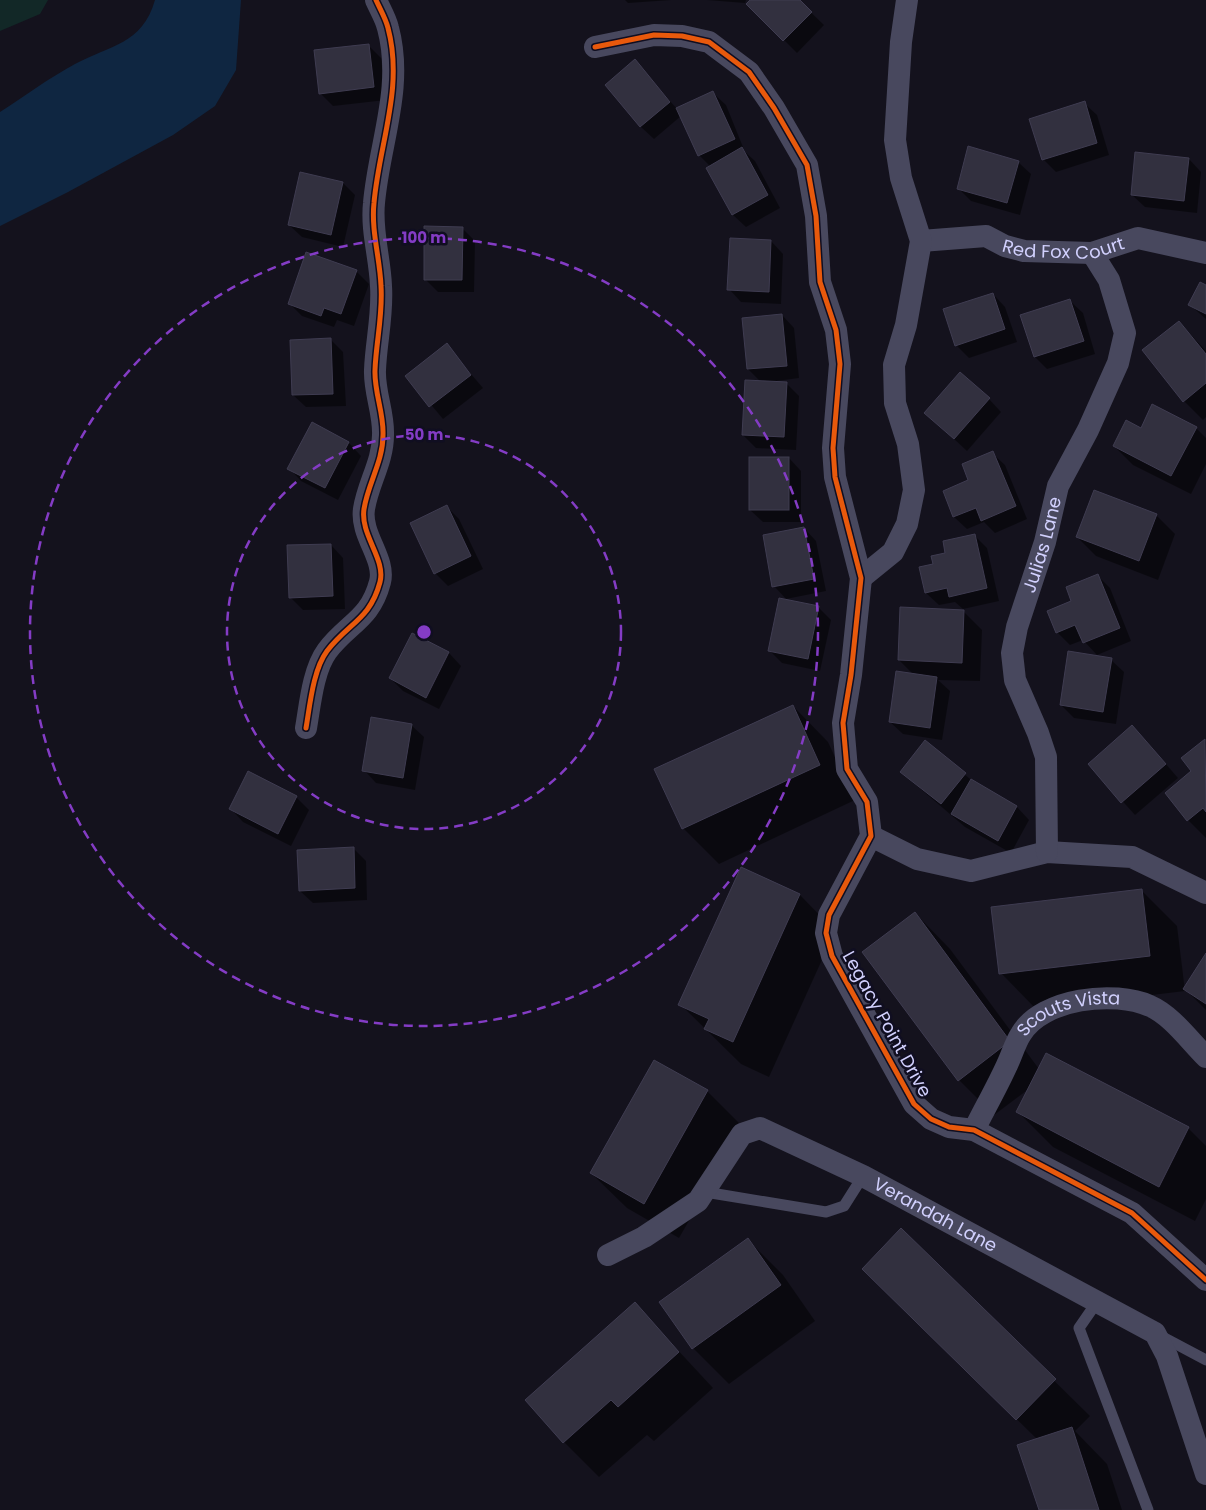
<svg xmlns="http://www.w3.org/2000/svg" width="1206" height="1510" font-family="Poppins,sans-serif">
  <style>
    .green { fill: #122827 }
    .water { fill: #0f2641 }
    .shadow { fill: #0007 }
    .building { fill: #32303f; stroke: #3f3c51 }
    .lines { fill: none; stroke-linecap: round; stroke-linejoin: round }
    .service { stroke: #48485e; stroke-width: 11 }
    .minor { stroke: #48485e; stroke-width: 22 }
    .cycleway-casing { stroke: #100e21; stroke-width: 8 }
    .cycleway { stroke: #e8590c; stroke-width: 5 }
    .ring { fill: none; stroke: #843cc5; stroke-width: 2.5; stroke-dasharray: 9 6 }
    .labels { text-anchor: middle; stroke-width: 5; stroke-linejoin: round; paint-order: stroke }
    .street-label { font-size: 18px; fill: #d1d0fd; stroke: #100e21 }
    .centre { fill: #843cc5; stroke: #100e21; stroke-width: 2.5 }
    .ring-label { font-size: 15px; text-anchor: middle; font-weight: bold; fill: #843cc5; stroke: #100e21; stroke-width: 5; stroke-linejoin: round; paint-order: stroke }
  </style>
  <rect width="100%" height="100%" fill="#14121d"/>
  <path class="green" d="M0,0H48L40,14L0,31Z"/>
  <path class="water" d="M155,0H241L236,70L215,106L173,135L68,192L0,226V112C25,96 49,78 75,64C110,45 142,45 155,0Z"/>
  <g class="shadow">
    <path d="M625,0H671L628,3Z"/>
    <path d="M707,0H746L745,3Z"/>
    <path d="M752,0H798L824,25L797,53L748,4Z"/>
    <path d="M368,45L381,58L386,100L333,106L320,93Z"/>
    <path d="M635,61L677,109L713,93L726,105L745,152L755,161L780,208L746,227L733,215L707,168L711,167L699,155L681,116L654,139L641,127L606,85Z"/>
    <path d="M1084,103L1097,115L1109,155L1056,172L1043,159Z"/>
    <path d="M1189,159L1201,172L1197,213L1145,207L1132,195Z"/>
    <path d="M1018,162L1031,174L1020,215L971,201L958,188Z"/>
    <path d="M343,183L355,195L343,247L302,237L289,225Z"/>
    <path d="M462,228L475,241L474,292H438L425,279Z"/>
    <path d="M771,241L783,254L781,304L741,302L729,289Z"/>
    <path d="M356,271L369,284L354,326L337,320L334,327L302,316L289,303Z"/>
    <path d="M1206,286V319L1190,305Z"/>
    <path d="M993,294L1005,307L1017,342L969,358L956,345Z"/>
    <path d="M1070,301L1083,313L1095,354L1047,369L1035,357Z"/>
    <path d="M782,315L794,328L799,378L769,382L786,383L799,396L796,450L756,448L743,435L761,382L748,369Z"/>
    <path d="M1179,322L1206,351V417L1203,420L1184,401Z"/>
    <path d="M331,340L343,352L346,406L306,407L293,395Z"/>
    <path d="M446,345L483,388L443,419L407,376Z"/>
    <path d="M989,399L1001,412L967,451L926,413Z"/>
    <path d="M312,424L349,443L361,456L338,500L301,481L289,468Z"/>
    <path d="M1196,428L1206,438V464L1191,494L1133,465L1114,446L1141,429Z"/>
    <path d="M992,453L1005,465L1027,519L995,533L984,522L967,529L954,517L944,491L970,480Z"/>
    <path d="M789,458L801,471V522H763L750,510Z"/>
    <path d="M447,507L459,519L483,569L448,586L435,573Z"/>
    <path d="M1156,515L1175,534L1158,580L1096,556L1077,537Z"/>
    <path d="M804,528L816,541L826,591L786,599L774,586Z"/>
    <path d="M975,536L987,548L999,601L963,609L955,602L939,605L926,593L934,565Z"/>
    <path d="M331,545L343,558L345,609L303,610L290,597Z"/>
    <path d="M1097,575L1110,588L1131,641L1097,655L1083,640L1070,645L1057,632L1073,601Z"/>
    <path d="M818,607L831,620L820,671L782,663L769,650Z"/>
    <path d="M963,611L982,630L980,681L938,680L950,691L942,740L903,734L890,722L914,675L899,660Z"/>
    <path d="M412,635L449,653L461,666L439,709L403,691L390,678Z"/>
    <path d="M1111,660L1124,672L1116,724L1074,718L1061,705Z"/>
    <path d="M793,706L828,742L855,800L719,864L683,828L656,769Z"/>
    <path d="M411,725L424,737L415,790L376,783L364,770Z"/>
    <path d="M1145,740L1178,778L1135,815L1089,764Z"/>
    <path d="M1204,740L1206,742V838L1188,820L1193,772Z"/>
    <path d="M925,742L975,783L1017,807L1029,820L1011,853L965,827L901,772Z"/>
    <path d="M249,773L297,798L309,810L291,846L243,822L231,809Z"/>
    <path d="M353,848L366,861L367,900L313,903L300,891Z"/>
    <path d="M741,869L800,895L835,931L769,1077L741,1064L680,1004Z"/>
    <path d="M1141,890L1177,926L1185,991L1036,1009L1001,973Z"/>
    <path d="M915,913L950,949L1039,1069L1047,1055L1188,1128L1206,1146V1199L1195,1221L1053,1147L1018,1112L1030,1088L994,1115L959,1080Z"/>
    <path d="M1206,955V1010L1185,989Z"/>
    <path d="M655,1061L707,1091L743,1127L679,1238L627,1208L591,1173Z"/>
    <path d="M901,1230L1090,1416L1075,1431L1107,1464L1122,1510H1040L1038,1440L899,1304Z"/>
    <path d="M748,1240L783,1275L815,1321L729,1384L693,1348L661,1302Z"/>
    <path d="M635,1304L713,1388L654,1441L647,1435L599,1477L564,1442Z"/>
  </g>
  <g class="building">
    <path d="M750,0H800L812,12L783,41L746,4Z"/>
    <path d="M369,44L374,87L319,94L314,50Z"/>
    <path d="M635,59L670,102L640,127L605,85Z"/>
    <path d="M713,91L735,139L698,156L676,108Z"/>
    <path d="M1085,101L1097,143L1042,160L1029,119Z"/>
    <path d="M968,146L1019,161L1007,203L957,189Z"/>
    <path d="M742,147L768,195L732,215L706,168Z"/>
    <path d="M1135,152L1189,158L1184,201L1131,195Z"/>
    <path d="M300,172L343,182L331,235L288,225Z"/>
    <path d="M424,226L463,227L462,280H424Z"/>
    <path d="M730,238L771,240L769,292L727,290Z"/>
    <path d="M306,252L357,270L341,314L324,308L321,316L288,304Z"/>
    <path d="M1200,282L1206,285V314L1188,305Z"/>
    <path d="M993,293L1005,329L955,346L943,309Z"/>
    <path d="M1070,299L1084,341L1034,357L1020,315Z"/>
    <path d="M782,314L787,366L747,369L742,318Z"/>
    <path d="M1179,321L1206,354V383L1183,402L1142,350Z"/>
    <path d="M331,338L333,394L292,395L290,340Z"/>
    <path d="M447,343L471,375L429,407L405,376Z"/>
    <path d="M960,372L990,398L954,439L924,413Z"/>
    <path d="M745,380L787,382L784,437L742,435Z"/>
    <path d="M1152,404L1197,427L1171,476L1113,446L1126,420L1141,428Z"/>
    <path d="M312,422L349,442L325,488L287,469Z"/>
    <path d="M993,451L1016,506L981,521L976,508L953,517L943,491L968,480L962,464Z"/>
    <rect x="749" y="457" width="40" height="53"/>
    <path d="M1094,490L1157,514L1139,561L1076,537Z"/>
    <path d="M447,505L471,556L434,574L410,523Z"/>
    <path d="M804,527L814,579L772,587L763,535Z"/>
    <path d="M975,534L987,588L949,597L947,588L925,593L919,567L933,564L931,556L945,553L943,541Z"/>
    <path d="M331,544L333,596L289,598L287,545Z"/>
    <path d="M1098,574L1120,628L1083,643L1075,625L1056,633L1047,611L1071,601L1066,587Z"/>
    <path d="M779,598L819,606L808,659L768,651Z"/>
    <path d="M900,607L964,610L962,663L898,660Z"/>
    <path d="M412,633L449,652L426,698L389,678Z"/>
    <path d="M1068,651L1112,658L1103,712L1060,705Z"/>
    <path d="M896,671L937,677L930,728L889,722Z"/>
    <path d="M793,705L820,765L682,829L654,769Z"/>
    <path d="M371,717L412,724L403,778L362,771Z"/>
    <path d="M1132,725L1166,764L1121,803L1088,764Z"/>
    <path d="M1205,739L1206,812L1203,808L1187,821L1165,793L1191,771L1181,758Z"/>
    <path d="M925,740L966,773L941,804L900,772Z"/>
    <path d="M248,771L297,796L278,834L229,809Z"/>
    <path d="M971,779L1017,806L998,841L951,814Z"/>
    <path d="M354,847L355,888L299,891L297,850Z"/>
    <path d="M741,867L800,894L733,1042L704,1029L709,1019L678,1005Z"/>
    <path d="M1142,889L1150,956L999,974L991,907Z"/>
    <path d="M915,912L1010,1041L958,1081L862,952Z"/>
    <path d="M1206,953V1004L1183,989Z"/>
    <path d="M1046,1053L1189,1127L1159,1187L1016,1112Z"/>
    <path d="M654,1060L708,1090L644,1204L590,1173Z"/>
    <path d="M901,1228L1056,1379L1016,1420L862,1269Z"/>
    <path d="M748,1238L781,1285L692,1349L659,1302Z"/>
    <path d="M635,1302L679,1352L618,1407L611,1400L563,1443L525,1400Z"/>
    <path d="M1072,1427L1099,1510H1039L1017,1445Z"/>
  </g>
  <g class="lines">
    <g class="service">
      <path d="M705,1192L826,1212L844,1206L863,1176"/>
      <path d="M1097,1302L1079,1328L1148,1510"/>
      <path d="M1159,1335L1206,1360"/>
    </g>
    <g class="minor">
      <path d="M595,47L654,35L682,36L709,42L749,72L774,108L807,165L816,216L820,282L836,330L840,364L833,448L835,477L861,578L851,675L843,723L847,769L867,802L871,836L829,915L826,933L832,956L914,1104L931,1119L949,1127L974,1130L1132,1213L1206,1280"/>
      <path id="s1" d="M921,241L986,236L1005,246L1024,251L1092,253L1138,238L1206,253"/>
      <path d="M861,578L893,552L907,524L914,490L908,444L895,403L894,365L906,325L921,241L901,178L895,140L901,42L907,0"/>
      <path d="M306,728C310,705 313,670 327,651C348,623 370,620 380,582C386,559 360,535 364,509C368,483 383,462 383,435C384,413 374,392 375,370C376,342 383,315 381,286C380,258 371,231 374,203C379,144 404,88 388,28C386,19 380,9 376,0"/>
      <path d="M871,836L917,859L971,871L1047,852L1132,857L1206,893"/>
      <path id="s2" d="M1047,852L1046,757L1038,733L1015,680L1012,653L1017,627L1045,542L1058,486L1088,430L1118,363L1125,333L1109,280L1092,253"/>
      <path id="s3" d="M974,1130C985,1108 997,1087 1007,1065C1012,1055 1015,1043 1021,1034C1042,998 1115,990 1150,1006C1171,1015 1189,1040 1206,1057"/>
      <path id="s4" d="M608,1255L644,1237L698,1201L742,1134L760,1128L863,1176L1155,1333L1167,1356L1206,1474"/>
    </g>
    <g class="cycleway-casing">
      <g id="cycleway">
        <path d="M595,47L654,35L682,36L709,42L749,72L774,108L807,165L816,216L820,282L836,330L840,364L833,448L835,477L861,578L851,675L843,723L847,769L867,802L871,836L829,915L826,933L832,956L914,1104L931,1119L949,1127L974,1130L1132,1213L1206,1280"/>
        <path d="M306,728C310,705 313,670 327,651C348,623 370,620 380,582C386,559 360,535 364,509C368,483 383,462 383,435C384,413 374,392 375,370C376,342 383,315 381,286C380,258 371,231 374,203C379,144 404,88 388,28C386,19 380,9 376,0"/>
      </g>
    </g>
    <use href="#cycleway" class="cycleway"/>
  </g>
  <g class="ring">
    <circle cx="424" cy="632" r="197"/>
    <circle cx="424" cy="632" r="394"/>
  </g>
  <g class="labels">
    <g class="street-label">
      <text dy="6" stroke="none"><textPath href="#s1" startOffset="146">Red Fox Court</textPath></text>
      <text dy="6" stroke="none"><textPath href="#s2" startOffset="318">Julias Lane</textPath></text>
      <text dy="6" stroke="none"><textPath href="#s3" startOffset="162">Scouts Vista</textPath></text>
      <text transform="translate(887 1024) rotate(61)" y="6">Legacy Point Drive</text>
      <text dy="6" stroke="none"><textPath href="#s4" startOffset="400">Verandah Lane</textPath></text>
    </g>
  </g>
  <circle cx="424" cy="632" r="8" class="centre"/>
  <g class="ring-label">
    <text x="424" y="243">100 m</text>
    <text x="424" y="440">50 m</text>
  </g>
</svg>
